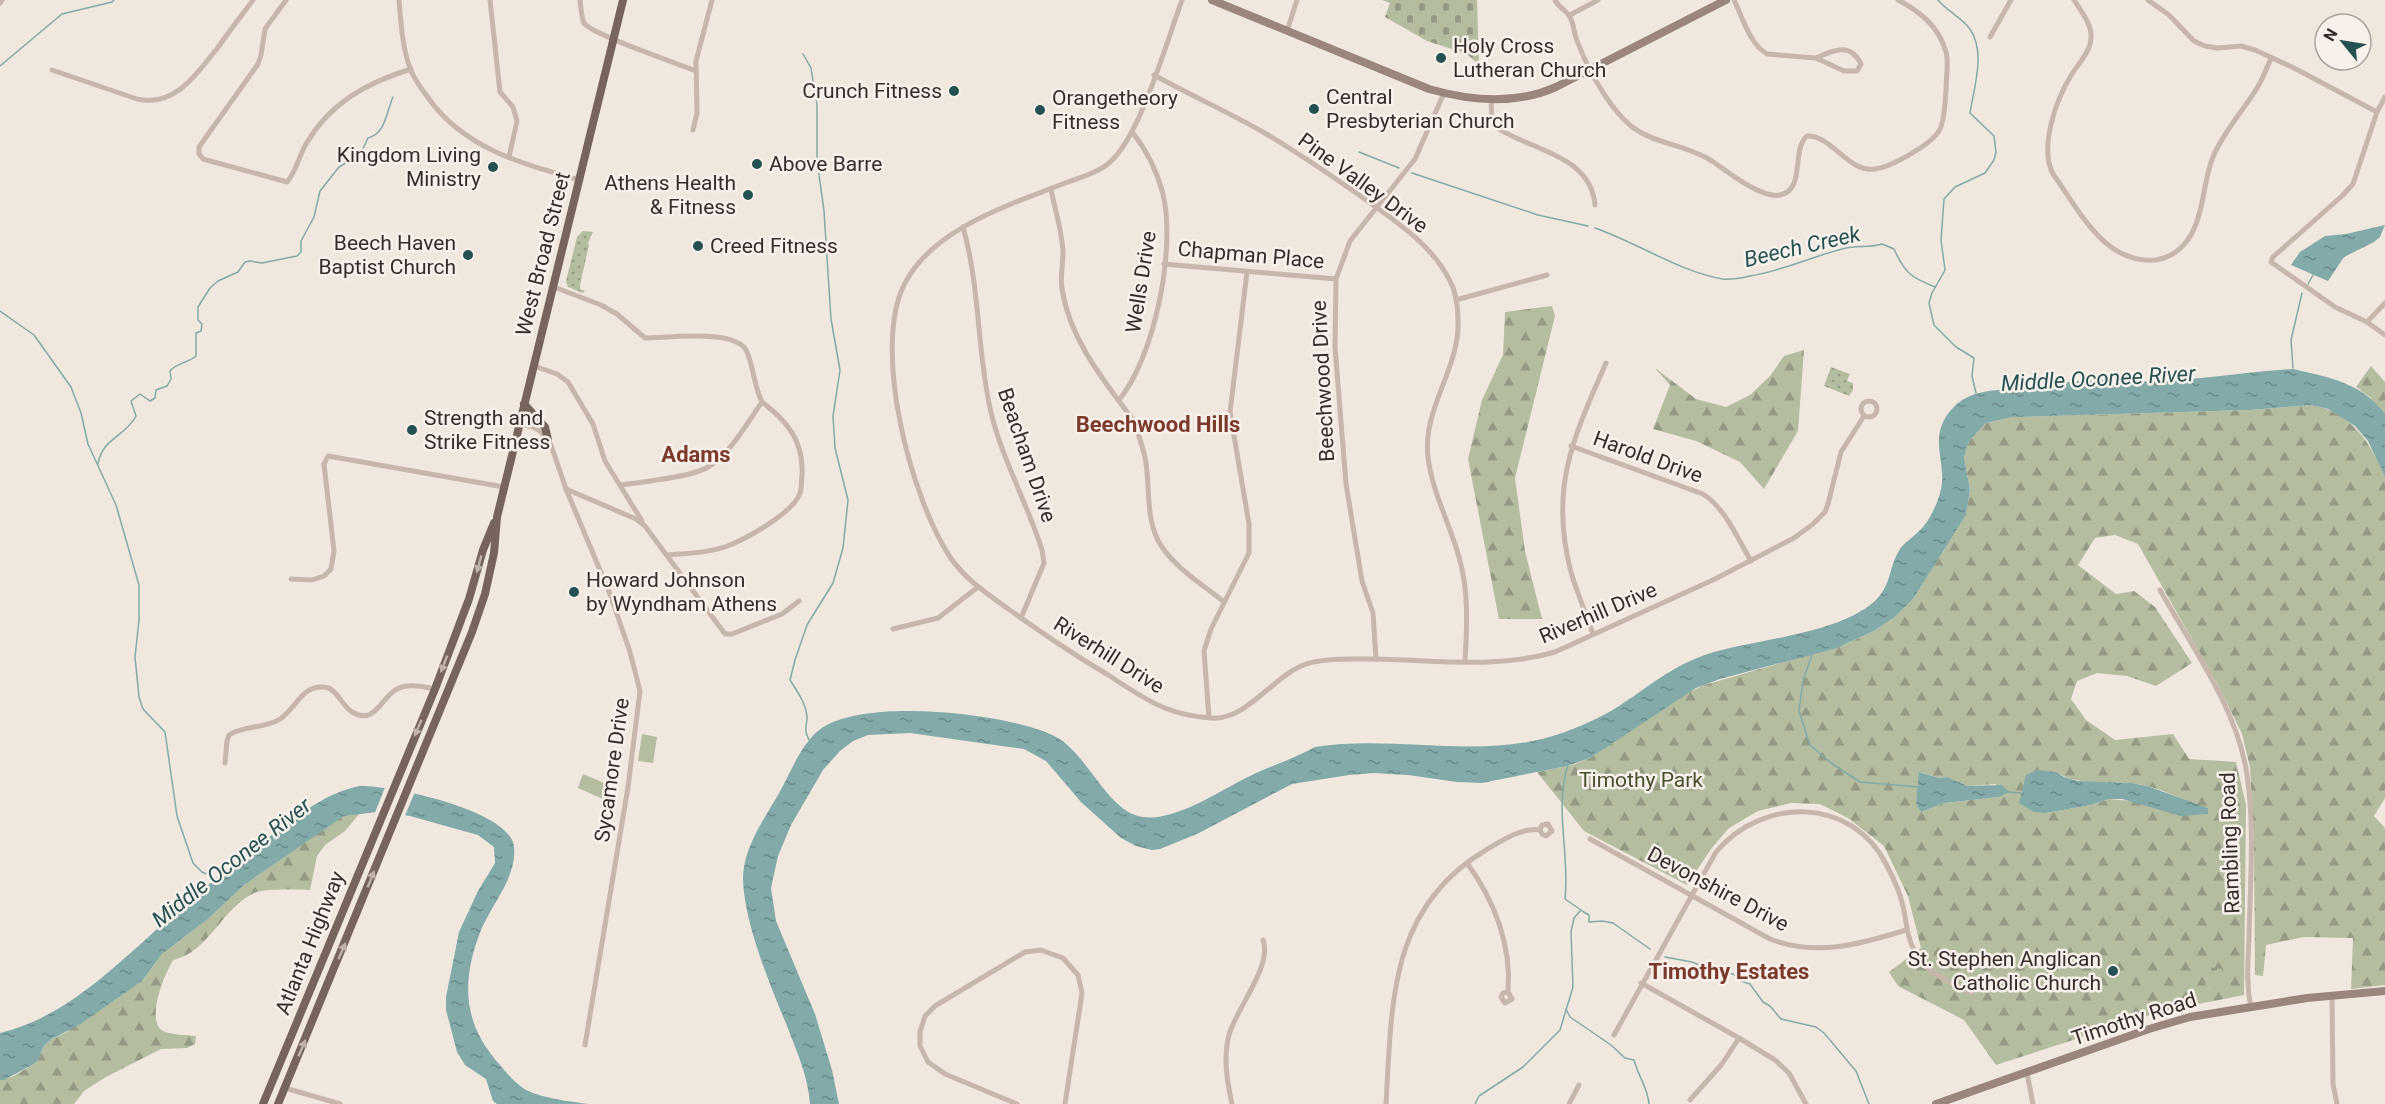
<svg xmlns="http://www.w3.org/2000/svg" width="2385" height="1104" font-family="Roboto,sans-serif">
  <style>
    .grass { fill: url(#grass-dots) }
    .forest { fill: url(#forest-firs); fill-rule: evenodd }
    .cemetery { fill: url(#cemetery-stones) }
    .pitch { fill: #b5bda0 }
    .water { fill: url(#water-ripples) }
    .pier { fill: #f0e7df }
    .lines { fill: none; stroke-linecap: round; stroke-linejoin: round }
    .stream { stroke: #81aaa9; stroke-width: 1.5 }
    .street { stroke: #c7b6ac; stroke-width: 5 }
    .secondary { stroke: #9a867d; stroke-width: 8 }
    .primary { stroke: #76645d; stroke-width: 8 }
    .oneway { fill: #beb2ab }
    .poi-dot { fill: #245252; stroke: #f8f1eb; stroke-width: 2 }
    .labels { text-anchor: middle; stroke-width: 5; stroke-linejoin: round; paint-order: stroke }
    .poi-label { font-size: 21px; fill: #362d2a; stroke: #f8f1eb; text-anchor: start }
    .street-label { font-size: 21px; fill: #362d2a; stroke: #f8f1eb }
    .park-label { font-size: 21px; fill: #475130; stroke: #f8f1eb }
    .water-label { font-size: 22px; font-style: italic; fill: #245252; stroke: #f8f1eb }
    .neighbourhood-label { font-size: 22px; font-weight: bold; fill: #7b3a2c; stroke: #f8f1eb }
  </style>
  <defs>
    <pattern id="grass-dots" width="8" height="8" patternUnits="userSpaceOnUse" patternTransform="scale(1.5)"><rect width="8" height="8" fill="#b5bda0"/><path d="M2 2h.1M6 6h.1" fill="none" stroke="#949a83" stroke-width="1.8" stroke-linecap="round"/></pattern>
    <pattern id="forest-firs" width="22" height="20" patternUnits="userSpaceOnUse" patternTransform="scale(1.5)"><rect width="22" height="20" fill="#b5bda0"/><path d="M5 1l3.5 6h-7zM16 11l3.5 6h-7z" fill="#949a83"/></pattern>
    <pattern id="cemetery-stones" width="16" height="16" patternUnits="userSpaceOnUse" patternTransform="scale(1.5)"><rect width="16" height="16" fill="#b5bda0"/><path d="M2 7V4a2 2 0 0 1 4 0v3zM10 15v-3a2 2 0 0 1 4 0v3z" fill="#949a83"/></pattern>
    <pattern id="water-ripples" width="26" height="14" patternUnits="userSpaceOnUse" patternTransform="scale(1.5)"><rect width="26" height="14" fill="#81aaa9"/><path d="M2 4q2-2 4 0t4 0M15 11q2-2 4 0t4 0" fill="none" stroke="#6a8b8a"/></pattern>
  </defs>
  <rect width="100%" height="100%" fill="#f0e7df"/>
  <g class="grass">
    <path d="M583,231L593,232L588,243L589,245L580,285V289L585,291L583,293L568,287L566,281L577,237Z"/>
    <path d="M1831,367L1850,374L1847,381L1853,383V390L1849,396L1824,386Z"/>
  </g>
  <g class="forest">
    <path d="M1552,306L1555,316L1515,478L1525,551L1542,619H1499L1468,459L1482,400L1503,355L1505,312Z"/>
    <path d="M1804,350L1798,431L1764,489L1740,462L1696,441L1653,429L1670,385L1655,368L1696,399L1726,407L1750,395L1770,376L1784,356Z"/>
    <path d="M2371,366L2385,382V414L2370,397L2356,387Z"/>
    <path d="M2312,405C2351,412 2371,443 2385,477V798L2374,816L2385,828V985L2351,989L2353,938L2304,937L2266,945L2263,976L2255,975L2254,844L2250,767L2242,734L2218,685L2138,544L2115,535L2095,538L2078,565L2116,594L2134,591L2155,607L2192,663L2156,686L2127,676L2097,673L2077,681L2071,699L2086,720L2115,740L2173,734L2189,759L2236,762L2246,805L2244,995L2163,1011L1996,1065L1964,1020L1898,986L1889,972L1921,948L1908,896L1884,846L1848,818L1820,804L1791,803L1758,811L1729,828L1711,849L1687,885L1584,831L1537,772L1572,765L1590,758L1681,696L1704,685L1844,645L1874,631L1895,617L1913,599L1966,515L1970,490L1964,457L1969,441L1986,423L2013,417L2249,410ZM1920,772L1939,778L1947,777L1968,786L1996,784L1999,797L1944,803L1921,812L1916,804ZM2056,772C2083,789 2117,778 2147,786C2168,791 2187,803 2208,808L2109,799L2091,805L2046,813L2019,803L2029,773Z"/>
    <path d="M360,813L345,831L325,845L317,856L310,890C296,890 266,888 254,893C222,908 209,952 173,960C165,973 145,1021 163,1031C171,1035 186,1035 196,1036L195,1044L187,1048L161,1049L106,1077L84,1091L74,1104H0V1080L12,1077L34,1064L38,1060L44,1046L50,1040L65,1033L142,981L162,954L208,919L244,885L332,823L344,816Z"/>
  </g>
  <g class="cemetery">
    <path d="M1382,0H1477L1479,65L1467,54L1427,41L1385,17L1390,3Z"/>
    <path d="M2207,967L2222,969L2220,988L2205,986Z"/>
  </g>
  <g class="pitch">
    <path d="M642,734L657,737L653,763L638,761Z"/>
    <path d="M583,774L611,786L605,800L578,788Z"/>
  </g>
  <g class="water">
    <path d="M2385,225L2380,237L2374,242L2344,257L2328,281L2291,265L2300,252L2325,236L2346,234Z"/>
    <path d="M2293,369C2328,377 2363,383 2385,414V477L2368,441L2355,426L2328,409L2312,405L2249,410L2013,417L1986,423L1969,441L1964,457L1970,490L1966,515L1913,599L1895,617L1874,631L1837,648L1720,679L1696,688L1590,758L1567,766L1482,783L1457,782L1408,775L1374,773L1349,775L1292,784L1199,833L1160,849L1152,850L1136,846L1121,838L1081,802L1046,761L1024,749L910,733L868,735L853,741L840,751L823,770L791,825L778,856L771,888L776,921L815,1014L832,1070L839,1104H810C808,1076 797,1052 787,1026C770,985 744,923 743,879C743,850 761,824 775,800C789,778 798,748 818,731C859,696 1011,713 1056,737C1088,754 1108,813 1143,817C1176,822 1224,788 1254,774C1274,765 1295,758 1315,747C1392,735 1470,758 1546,738C1571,731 1594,721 1616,708C1649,687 1672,665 1711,653C1758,639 1826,635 1866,608C1894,589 1886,571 1900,549C1905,542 1911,539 1917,533C1928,524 1936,507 1940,493C1949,463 1926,439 1951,410C1970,388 1996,391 2021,388C2046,385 2071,381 2096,380C2116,379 2135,382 2154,382C2170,382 2186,379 2201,378C2232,375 2262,371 2293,369Z"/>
    <path d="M2037,770L2056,772L2064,777L2078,781L2132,783L2147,786L2208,808V814L2181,816L2122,799H2109L2091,805L2046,813L2034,812L2019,803L2026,775Z"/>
    <path d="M1919,772L1939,778L1947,777L1968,786L2002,785L2009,792L1999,797L1944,803L1921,812L1916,804Z"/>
    <path d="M360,786C390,785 511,810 514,847C517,877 492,904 481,930C461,981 462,1023 500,1065C507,1074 516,1084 526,1090C544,1099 569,1101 588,1104H497L493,1101L486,1079L465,1065L457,1052L446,1010V997L459,932L478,891L495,863L494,847L478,835L410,816L377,812L344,816L244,885L208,919L162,954L142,981L79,1025L50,1040L44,1046L38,1060L34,1064L4,1080H0V1033C58,1019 100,980 144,941C187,902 230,865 277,831C303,812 328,792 360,786Z"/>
  </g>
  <path class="pier" d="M386,785L415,792L404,818L374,815Z"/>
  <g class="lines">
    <g class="stream">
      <path d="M1938,0C1947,11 1962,18 1970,29C1986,53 1974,87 1970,113L1994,136L1996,152L1994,160L1985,173L1955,187L1944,199L1941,240L1945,270L1932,293L1929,303L1934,325L1956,347L1974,358L1972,376L1976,393"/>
      <path d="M803,54L811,68L817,105V160L824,211L831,319L840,370L833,416L835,448L848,500L843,548L833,583L807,625L795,660L790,680C797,691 806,703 807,717C807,729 803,726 809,740"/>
      <path d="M0,66L62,14L112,2L114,0"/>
      <path d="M1359,152L1399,168"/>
      <path d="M1412,173L1538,215L1588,226"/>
      <path d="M1595,228C1636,242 1680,272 1723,279C1732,280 1741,278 1750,276C1782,271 1811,257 1842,249C1856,245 1869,248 1882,244L1894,249C1905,273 1910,277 1935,287"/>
      <path d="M2308,284L2313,275"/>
      <path d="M0,311L34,335L71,387L81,413L88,444L116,505L139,585V620L135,657L139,697L143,709L165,732L177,816L193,863L202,872L215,878"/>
      <path d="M2293,368L2291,340L2302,293"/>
      <path d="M98,464C102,438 125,437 136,416L131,401L140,394L150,401L155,398L156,390L167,386L171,379L170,371C176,363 188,363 196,356V333L201,331L202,324L198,320V307L210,288L218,281L238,272L245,262L250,261L262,263L297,256L301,252V241L314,217L320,191L339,167L349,161H355L360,155L368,138C386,133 386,113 393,97"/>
      <path d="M1813,652L1803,680L1799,711L1810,745L1831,763L1860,782L1919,787"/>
      <path d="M2007,792L2021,793"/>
      <path d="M1582,911L1589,915V922L1602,921L1613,923L1650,949"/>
      <path d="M1665,957L1692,962L1709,969L1733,974L1741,981L1750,984L1763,1002L1770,1006L1781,1019L1816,1027L1824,1033L1856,1071L1869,1104"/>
      <path d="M1566,1009L1570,1017L1611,1045L1625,1058L1634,1060C1638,1076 1648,1088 1649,1104"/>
      <path d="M1475,1104L1479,1096L1523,1067L1560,1030L1573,987L1571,932L1574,918L1581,910L1565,899C1570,855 1554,808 1568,765"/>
    </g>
    <g class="street">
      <path d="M286,0L265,29L261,55L258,64L199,147V154L203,159L287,182C296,172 299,156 306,144C330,103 366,83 411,69"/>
      <path d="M399,0C401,23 402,46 410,68C414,80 422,89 429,99C465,149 523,164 580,180"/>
      <path d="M490,0L500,92L513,107L517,121L509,157"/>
      <path d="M580,0C581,7 581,17 584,23C590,34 679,64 696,71"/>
      <path d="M1182,0C1167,40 1140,138 1109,163C1097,173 1079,178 1065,183C1012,204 932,228 904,285C872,350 911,498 950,557C965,579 986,593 1007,608C1039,631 1071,653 1105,673C1124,685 1144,700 1165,708C1179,714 1196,717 1212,718C1246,721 1274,675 1306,664C1326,658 1348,659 1368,659C1430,659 1495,670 1555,652L1715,579L1794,538L1813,524L1825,512L1828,504L1841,452L1864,416"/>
      <path d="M1555,0C1558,7 1566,10 1570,17C1574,24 1574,35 1578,43C1588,70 1614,118 1640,132C1662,145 1686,145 1712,161C1727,171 1761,199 1780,195C1806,190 1791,149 1807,136C1832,135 1848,173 1875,169C1891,167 1933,144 1940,129C1945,118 1945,101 1946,89C1946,78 1949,63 1946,52C1939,27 1921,12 1898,0"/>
      <path d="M1734,0C1742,16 1750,45 1767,54L1816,58L1844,71H1857L1861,64C1851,42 1833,50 1816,58"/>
      <path d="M2074,0C2081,11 2092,25 2091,37C2091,51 2079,63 2072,74C2056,99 2039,147 2053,174C2079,210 2104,264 2155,260C2172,258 2186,246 2193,231C2205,207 2203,181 2213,157C2224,131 2243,111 2257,88C2263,79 2266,68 2271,59"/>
      <path d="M2148,0L2169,15L2194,41L2205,46L2218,48L2241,46L2255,50L2294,68L2377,112"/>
      <path d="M0,3L2,0"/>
      <path d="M1570,15L1598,0"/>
      <path d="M1287,31L1297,0"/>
      <path d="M1990,37L2011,0"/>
      <path d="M52,70L137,99C176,108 198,72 219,46C230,30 242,15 253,0"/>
      <path d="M1154,75C1190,95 1228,112 1263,132C1299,153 1332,176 1366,200C1397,222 1433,246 1450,281C1456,292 1458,308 1458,321C1460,368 1422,409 1428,457C1432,492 1450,524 1459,557C1469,591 1467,627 1465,661"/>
      <path d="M2385,97L2377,112L2353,184L2342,196L2273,257L2271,262L2335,307L2367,322L2385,335"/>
      <path d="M1491,99L1492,122L1496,127C1528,150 1591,154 1595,205"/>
      <path d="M693,130L697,113L696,61L712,0"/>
      <path d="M1051,189C1055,210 1062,231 1063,252C1063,265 1060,277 1062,289C1070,340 1104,381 1134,421C1138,433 1142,445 1145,457C1151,486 1144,521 1162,547C1177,569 1203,585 1224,602"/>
      <path d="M963,227C980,287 977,349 990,408C1001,458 1027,502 1042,550L1044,563L1021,618"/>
      <path d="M1164,264L1336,279"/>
      <path d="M554,287L601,305L617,314L645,338C668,338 738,328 747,352C754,369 754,386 762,402C747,423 731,453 708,467C692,477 641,482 621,485"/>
      <path d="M1456,300L1547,275"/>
      <path d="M2367,322L2385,303"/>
      <path d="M534,366L557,374L568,382L593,424L605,461L642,521"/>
      <path d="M1119,400C1155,356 1176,249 1163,194C1157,171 1147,151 1133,133"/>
      <circle cx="1869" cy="409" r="8"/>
      <path d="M520,424L533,427L541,432L551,445L566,489L610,594L630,652L640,691L628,787L585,1045"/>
      <path d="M1571,446L1703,494C1726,509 1737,538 1751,561"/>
      <path d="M566,489L636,519L645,526L725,634H732L782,614L799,601"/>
      <path d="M667,555C688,553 711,553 730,545C749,537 794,512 800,493C802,488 801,480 802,475C804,441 787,421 762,402"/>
      <path d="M291,579L312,580L324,576L331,569L334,551L324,464L328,456L504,487"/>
      <path d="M2160,590C2192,647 2238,710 2247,775C2255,828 2250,885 2249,939C2248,961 2246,985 2251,1007"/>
      <path d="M893,629L938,618L978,587"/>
      <path d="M1593,634C1586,613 1577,593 1571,572C1549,489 1573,438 1606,363"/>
      <path d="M1376,659L1373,613L1362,581L1346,484L1335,347L1336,279L1350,241L1415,159L1444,93"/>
      <path d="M1209,718L1204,651L1211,629L1249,553V524L1230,412L1247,272"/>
      <path d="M225,763L227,741L229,735C244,725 265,729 280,719C298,707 302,682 329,688C339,694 343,706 352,712C375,726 381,697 397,689C409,683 423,687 435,689"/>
      <path d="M1590,839L1770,939C1816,957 1861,944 1906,930"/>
      <path d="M1467,863C1494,900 1512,945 1508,992L1503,993L1501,997L1505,1003L1512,999L1508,992"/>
      <path d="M1641,983L1739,1038L1775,1060L1789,1073L1806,1104"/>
      <path d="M2332,995L2333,1084L2337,1104"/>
      <path d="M1614,1035L1716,852C1762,797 1851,796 1886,864C1893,877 1900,892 1903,906C1907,925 1907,942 1919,958C1931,975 1953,984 1972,993"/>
      <path d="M2027,1073L2033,1104"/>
      <path d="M285,1088L340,1104"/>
      <path d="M1690,1100L1722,1064L1739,1038"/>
      <path d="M1017,1104L945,1074L928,1062L920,1046V1032L925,1016L935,1006L1025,952L1041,950L1063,958L1078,975L1082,993L1065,1104"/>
      <path d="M1232,1104C1227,1081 1223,1058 1229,1035C1236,1009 1273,965 1263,940"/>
      <path d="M1386,1104C1392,1005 1388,908 1486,850C1501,841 1522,827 1540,830L1542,834L1546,836L1552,831L1548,824L1542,825L1540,830"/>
      <path d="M1569,1104L1579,1085"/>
    </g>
    <g class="secondary">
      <path d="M1212,0L1429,89C1471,101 1516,105 1556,87L1726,0"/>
      <path d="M1936,1104L2149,1029L2190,1017L2307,998L2385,991"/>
    </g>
    <g class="primary">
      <path d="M524,404L545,427L548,440"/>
      <path d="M263,1104L435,689L469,599L483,550L494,523"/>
      <path d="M278,1104L472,632L485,594L494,553L497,517L623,0"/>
    </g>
  </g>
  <defs><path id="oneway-solid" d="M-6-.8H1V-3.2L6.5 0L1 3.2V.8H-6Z" transform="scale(1.5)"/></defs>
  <g class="oneway">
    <use href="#oneway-solid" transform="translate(479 564) rotate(105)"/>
    <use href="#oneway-solid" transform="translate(444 664) rotate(111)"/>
    <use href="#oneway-solid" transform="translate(418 728) rotate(113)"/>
    <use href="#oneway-solid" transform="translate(371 879) rotate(-68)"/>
    <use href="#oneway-solid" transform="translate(342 951) rotate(-66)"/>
    <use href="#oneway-solid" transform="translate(302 1048) rotate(-67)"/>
  </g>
  <g class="poi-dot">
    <circle cx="1441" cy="58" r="6"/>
    <circle cx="954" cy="91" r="6"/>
    <circle cx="1314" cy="109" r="6"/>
    <circle cx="1040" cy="110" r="6"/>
    <circle cx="757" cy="164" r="6"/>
    <circle cx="493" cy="167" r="6"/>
    <circle cx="748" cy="195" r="6"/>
    <circle cx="698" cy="246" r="6"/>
    <circle cx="468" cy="255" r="6"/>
    <circle cx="412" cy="430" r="6"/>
    <circle cx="574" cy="592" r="6"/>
    <circle cx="2113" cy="971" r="6"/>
  </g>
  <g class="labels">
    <g class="poi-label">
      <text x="1453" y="53">Holy Cross<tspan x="1453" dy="24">Lutheran Church</tspan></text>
      <text x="942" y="98" text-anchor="end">Crunch Fitness</text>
      <text x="1326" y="104">Central<tspan x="1326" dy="24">Presbyterian Church</tspan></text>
      <text x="1052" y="105">Orangetheory<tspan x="1052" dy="24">Fitness</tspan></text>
      <text x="481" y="162" text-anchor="end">Kingdom Living<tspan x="481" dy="24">Ministry</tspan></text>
      <text x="769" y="171">Above Barre</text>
      <text x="736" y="190" text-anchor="end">Athens Health<tspan x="736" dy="24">&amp; Fitness</tspan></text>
      <text x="456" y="250" text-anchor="end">Beech Haven<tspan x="456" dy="24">Baptist Church</tspan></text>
      <text x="710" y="253">Creed Fitness</text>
      <text x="424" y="425">Strength and<tspan x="424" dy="24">Strike Fitness</tspan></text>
      <text x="586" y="587">Howard Johnson<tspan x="586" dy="24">by Wyndham Athens</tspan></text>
      <text x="2101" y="966" text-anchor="end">St. Stephen Anglican<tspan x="2101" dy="24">Catholic Church</tspan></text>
    </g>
    <g class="street-label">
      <text transform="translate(1363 183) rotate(36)" y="7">Pine Valley Drive</text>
      <text transform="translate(543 254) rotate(-76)" y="7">West Broad Street</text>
      <text transform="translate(1251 255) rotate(5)" y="7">Chapman Place</text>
      <text transform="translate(1141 282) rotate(-81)" y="7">Wells Drive</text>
      <text transform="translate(1323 381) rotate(-93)" y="7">Beechwood Drive</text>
      <text transform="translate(1027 455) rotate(71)" y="7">Beacham Drive</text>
      <text transform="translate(1648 457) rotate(20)" y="7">Harold Drive</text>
      <text transform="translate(1598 613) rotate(-23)" y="7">Riverhill Drive</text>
      <text transform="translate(1109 655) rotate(32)" y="7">Riverhill Drive</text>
      <text transform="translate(612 770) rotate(-82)" y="7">Sycamore Drive</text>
      <text transform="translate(2230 843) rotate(-92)" y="7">Rambling Road</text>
      <text transform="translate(1718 889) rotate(28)" y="7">Devonshire Drive</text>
      <text transform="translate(310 943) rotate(-68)" y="7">Atlanta Highway</text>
      <text transform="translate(2134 1019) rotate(-18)" y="7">Timothy Road</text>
    </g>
    <g class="park-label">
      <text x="1641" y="787">Timothy Park</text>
    </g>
    <g class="water-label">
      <text transform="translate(1802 246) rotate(-13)" y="8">Beech Creek</text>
      <text transform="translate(2098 378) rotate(-3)" y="8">Middle Oconee River</text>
      <text transform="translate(231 862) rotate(-38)" y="8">Middle Oconee River</text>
    </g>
    <g class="neighbourhood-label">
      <text x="1158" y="432">Beechwood Hills</text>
      <text x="696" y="462">Adams</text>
      <text x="1729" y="979">Timothy Estates</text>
    </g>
  </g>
  <g transform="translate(2343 42) rotate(300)"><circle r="28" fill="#f8f1eb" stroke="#aaa39e" stroke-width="1.5"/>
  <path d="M0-4.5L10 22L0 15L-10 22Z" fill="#245252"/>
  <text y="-9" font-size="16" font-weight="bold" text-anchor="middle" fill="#362d2a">N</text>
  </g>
</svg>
